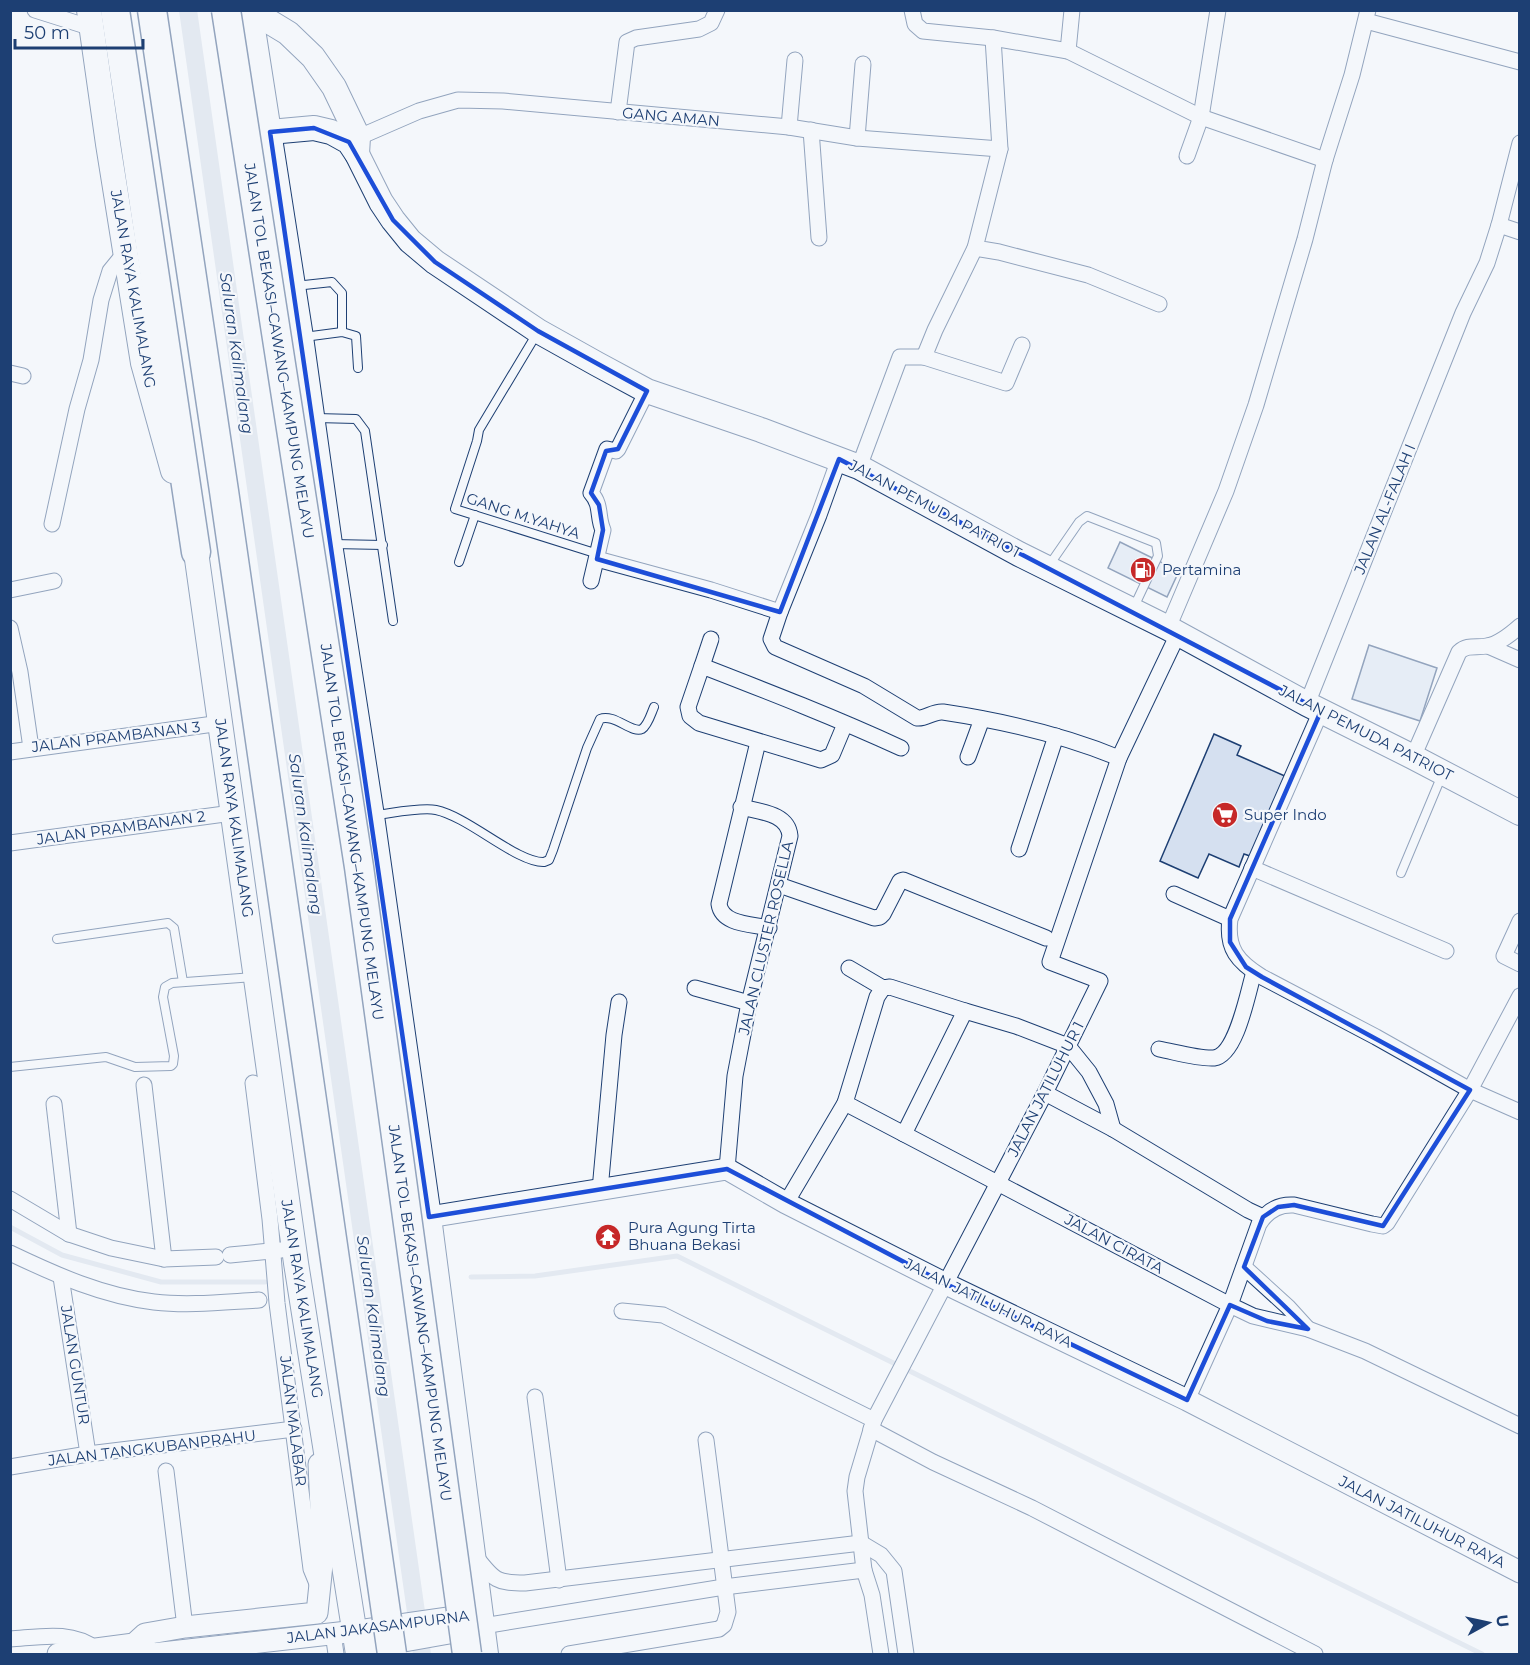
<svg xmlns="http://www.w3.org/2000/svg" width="1530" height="1665" font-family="Montserrat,sans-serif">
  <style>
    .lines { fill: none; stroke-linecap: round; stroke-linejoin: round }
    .stream { stroke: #cfd7e4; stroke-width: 5 }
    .canal { stroke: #cfd7e4; stroke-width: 18 }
    .building { fill: #d5e0f0; stroke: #1d3f73; stroke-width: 1.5 }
    .lane-casing { stroke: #1d3f73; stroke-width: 10 }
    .street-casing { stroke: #1d3f73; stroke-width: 17 }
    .secondary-casing { stroke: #1d3f73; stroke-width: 23 }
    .primary-casing { stroke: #1d3f73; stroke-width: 26 }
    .highway-casing { stroke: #1d3f73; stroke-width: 31 }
    .lane { stroke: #f4f7fb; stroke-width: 8 }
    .street { stroke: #f4f7fb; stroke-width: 15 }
    .secondary { stroke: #f4f7fb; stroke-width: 21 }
    .primary { stroke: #f4f7fb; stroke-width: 24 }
    .highway { stroke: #f4f7fb; stroke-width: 28 }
    .highway-bridge-casing { stroke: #1d3f73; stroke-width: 31; stroke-linecap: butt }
    .highway-bridge { stroke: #f4f7fb; stroke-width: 28 }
    .marked { fill: none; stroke: #1d4ed8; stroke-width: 4.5; stroke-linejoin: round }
    .labels { text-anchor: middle; stroke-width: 4.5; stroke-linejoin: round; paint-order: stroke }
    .street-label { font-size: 15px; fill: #1d3f73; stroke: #f4f7fb }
    .poi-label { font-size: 15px; fill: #1d3f73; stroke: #f4f7fb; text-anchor: start }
    .water-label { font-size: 16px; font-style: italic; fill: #1d3f73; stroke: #f4f7fb }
  </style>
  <rect width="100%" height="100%" fill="#f4f7fb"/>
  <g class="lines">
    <g class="stream">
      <path d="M10,1227L62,1255L161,1282H265"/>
      <path d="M471,1277L535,1276L677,1256L1482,1654"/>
    </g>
    <path class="canal" d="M188,10L422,1654"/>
  </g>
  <g class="building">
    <path d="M1120,542L1179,571L1167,597L1108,568Z"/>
    <path d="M1369,645L1437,668L1420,721L1352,699Z"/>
    <path d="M1214,734L1241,746L1237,755L1287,777L1253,857L1244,854L1239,867L1209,854L1198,878L1160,861Z"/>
  </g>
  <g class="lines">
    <g class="lane-casing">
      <g id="lane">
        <path d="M295,286L332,282L342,293V332"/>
        <path d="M536,335L479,430L477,441L455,509L598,554"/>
        <path d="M304,337L342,332L356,336L358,368"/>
        <path d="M316,418L356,419L365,431L393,621"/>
        <path d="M333,544L383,545"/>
        <path d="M459,562L475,515"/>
        <path d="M1050,564L1079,522L1087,516L1156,543L1158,556L1133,609"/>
        <path d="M376,815C393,813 421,807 436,810C469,817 517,863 544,862L549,860L553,850L587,748L600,719C614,713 632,734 642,729C648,725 651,714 654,707"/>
        <path d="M1401,873L1442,775"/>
        <path d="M57,939L168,923L174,928L183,982"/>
        <path d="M10,1067L106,1057L135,1067L171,1066L173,1064L174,1056L163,997L165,987L172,983L254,977"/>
      </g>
    </g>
    <g class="street-casing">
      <g id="street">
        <path d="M35,10L92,28"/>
        <path d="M912,10L915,24L923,31L993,38L1068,51L1201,117L1325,160"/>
        <path d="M1366,21L1520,62"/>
        <path d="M993,38L1000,149L975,248L999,252L1088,275L1159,304"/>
        <path d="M1068,51L1072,10"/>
        <path d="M618,112L627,42L636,38L699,29L711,23L717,10"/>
        <path d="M789,127L795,60"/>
        <path d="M811,130L819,238"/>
        <path d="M857,138L863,64"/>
        <path d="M350,141L419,111L458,100L503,101L789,127L857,138L1000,149"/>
        <path d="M1187,156L1201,117L1218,10"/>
        <path d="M1499,225L1520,232"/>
        <path d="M975,248L935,330L924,357L1006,383L1022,345"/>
        <path d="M10,373L23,376"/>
        <path d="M839,459L819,515L780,612L771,639L775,647L864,686L917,718C926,719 933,711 943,712C1003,721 1063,735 1119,758"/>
        <path d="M859,467L900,357H924"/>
        <path d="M52,524L77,409L91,360L101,300L110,271L119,260L127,257"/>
        <path d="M597,559L711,590L780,612"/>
        <path d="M591,581L603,530C597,517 602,505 591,493L607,449L616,451L618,449L647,391"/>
        <path d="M10,590L54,581"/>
        <path d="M10,628L20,672L31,748"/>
        <path d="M1168,628L1226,491L1256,405L1305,239L1325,160L1352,75L1368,10"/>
        <path d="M1488,646L1520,660"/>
        <path d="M702,666L711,639"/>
        <path d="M1307,704L1463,313L1487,263L1499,225L1520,143"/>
        <path d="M1321,711L1230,919C1226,949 1238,962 1262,977L1376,1037L1470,1090L1520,1112"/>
        <path d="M845,724L832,755L821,760L699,723L690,716L688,707L702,666C769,692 836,718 901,748"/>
        <path d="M758,742L719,904C722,925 752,924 769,928"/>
        <path d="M10,752L221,723"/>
        <path d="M968,757L982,719"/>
        <path d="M1413,757L1459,652C1468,644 1476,648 1487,646C1499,644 1511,634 1520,626"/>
        <path d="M10,843L232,813"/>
        <path d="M1019,849L1056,736"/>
        <path d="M1252,868L1446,951"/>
        <path d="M779,885L874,918L880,917L883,914L900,881L903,880L1046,938"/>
        <path d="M1174,894L1230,919"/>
        <path d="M1520,921L1504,956L1520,964"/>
        <path d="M849,968L883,988L890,987L965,1011L904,1134"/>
        <path d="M695,988L749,1003"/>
        <path d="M883,988L877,997L845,1103L1230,1305L1253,1316L1308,1329L1365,1351L1520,1426"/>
        <path d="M965,1011L1016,1026L1068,1046L1089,1072L1106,1104L1113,1129"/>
        <path d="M1159,1049C1175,1052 1199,1059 1214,1058C1237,1055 1248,991 1254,972"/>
        <path d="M253,1083L270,1219L277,1303L311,1569L318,1586"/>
        <path d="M144,1085L164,1259"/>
        <path d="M1045,1093L1113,1129L1248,1210L1263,1217"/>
        <path d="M54,1104L69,1234"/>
        <path d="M727,1169L735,1076L749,1003L790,836C788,813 760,812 741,807"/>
        <path d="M600,1190L614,1035L619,1002"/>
        <path d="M10,1199L69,1234L111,1248L164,1259L216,1257"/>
        <path d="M786,1203L845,1103"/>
        <path d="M10,1253C56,1275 103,1296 154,1302C189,1306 224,1302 259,1300"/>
        <path d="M230,1255L281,1250"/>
        <path d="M1244,1267L1288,1307L1308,1329"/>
        <path d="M61,1277L88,1454"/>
        <path d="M622,1311L663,1315L874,1420"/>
        <path d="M535,1397L559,1580"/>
        <path d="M1187,1400L1230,1305L1259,1224C1267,1211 1279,1204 1294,1205L1372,1224L1383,1226L1387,1223L1470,1090L1520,996"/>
        <path d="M871,1429L933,1462L1032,1508L1315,1654"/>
        <path d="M10,1467L88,1454L294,1429"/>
        <path d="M166,1471L185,1627"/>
        <path d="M476,1557C494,1580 496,1583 525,1583L861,1543L881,1555L894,1571L906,1654"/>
        <path d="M864,1570L855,1491L857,1477L874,1420L1045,1093L1100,981L1050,962L1119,758L1178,634"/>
        <path d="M483,1626L724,1587L864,1570L872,1595L881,1654"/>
        <path d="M333,1633L336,1654"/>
        <path d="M10,1639C40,1637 71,1630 96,1649L95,1652"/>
        <path d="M569,1654L719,1629L724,1625L728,1612L706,1440"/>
      </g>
    </g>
    <g class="secondary-casing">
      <g id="secondary">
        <path d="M429,1217L727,1169L786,1203L944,1283L1187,1400L1520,1572"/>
        <path d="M134,1644L153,1654L365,1630L476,1614"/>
        <path d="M58,1654L134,1644L145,1634L185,1627L317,1613L323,1555L319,1464"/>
      </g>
    </g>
    <g class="primary-casing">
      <g id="primary">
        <path d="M89,10L108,144L143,363L173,471"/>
        <path d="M250,10L301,337L330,544L372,816L429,1217L486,1654"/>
        <path d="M250,10L288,33L313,57L334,87L358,137L357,154"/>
        <path d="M270,132L314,128L331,132L349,142L357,154L381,202L393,220L410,241L435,262L538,331L597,364L647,391L761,430L859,467L1019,554L1168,628L1307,704L1413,757L1520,813"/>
        <path d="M192,536L196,552L296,1263L358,1654"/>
        <path d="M373,1645L480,1626"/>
      </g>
    </g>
    <g class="highway-casing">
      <path id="highway" d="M115,10L196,552"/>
    </g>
    <use href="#lane" class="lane"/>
    <use href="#street" class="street"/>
    <use href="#secondary" class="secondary"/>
    <use href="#primary" class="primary"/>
    <use href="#highway" class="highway"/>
    <g class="highway-bridge-casing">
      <g id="highway-bridge">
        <path d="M152,10L224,491L392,1654"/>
        <path d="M226,10L359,867L467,1654"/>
      </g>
    </g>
    <use href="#highway-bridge" class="highway-bridge"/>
  </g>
  <path d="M0 0H1530V1665H0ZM314,128L349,142L393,220L435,262L538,331L647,391L618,449L606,451L591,493L599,505L603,530L597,559L780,612L839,459L1321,711L1230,919V942L1246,967L1262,977L1470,1090L1383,1226L1294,1205L1278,1207L1263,1217L1244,1267L1308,1329L1267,1321L1230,1305L1187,1400L944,1283L727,1169L429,1217L270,132Z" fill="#f4f7fb" fill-opacity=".55" fill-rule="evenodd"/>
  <path class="marked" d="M314,128L349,142L393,220L435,262L538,331L647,391L618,449L606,451L591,493L599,505L603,530L597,559L780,612L839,459L1321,711L1230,919V942L1246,967L1262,977L1470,1090L1383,1226L1294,1205L1278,1207L1263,1217L1244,1267L1308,1329L1267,1321L1230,1305L1187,1400L944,1283L727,1169L429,1217L270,132Z"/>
  <defs>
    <g id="fuel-disc" transform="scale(1.35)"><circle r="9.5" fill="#c62828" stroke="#f4f7fb"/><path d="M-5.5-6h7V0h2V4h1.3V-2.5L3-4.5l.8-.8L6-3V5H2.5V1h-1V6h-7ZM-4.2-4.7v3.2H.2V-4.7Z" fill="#fff"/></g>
    <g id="supermarket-disc" transform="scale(1.35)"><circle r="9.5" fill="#c62828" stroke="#f4f7fb"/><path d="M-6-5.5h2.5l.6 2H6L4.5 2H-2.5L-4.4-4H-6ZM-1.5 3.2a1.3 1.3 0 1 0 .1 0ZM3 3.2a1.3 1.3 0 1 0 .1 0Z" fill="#fff"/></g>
    <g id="temple-disc" transform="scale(1.35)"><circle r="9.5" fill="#c62828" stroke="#f4f7fb"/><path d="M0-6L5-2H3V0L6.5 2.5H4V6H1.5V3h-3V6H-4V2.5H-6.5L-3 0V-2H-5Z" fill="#fff"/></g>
  </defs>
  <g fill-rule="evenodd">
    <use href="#fuel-disc" x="1143" y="570"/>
    <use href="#supermarket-disc" x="1225" y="815"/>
    <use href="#temple-disc" x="608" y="1237"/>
  </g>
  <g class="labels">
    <g class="street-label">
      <text transform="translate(671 117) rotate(5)" y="5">GANG AMAN</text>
      <text transform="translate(133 289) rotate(80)" y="5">JALAN RAYA KALIMALANG</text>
      <text transform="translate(279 351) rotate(81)" y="5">JALAN TOL BEKASI–CAWANG–KAMPUNG MELAYU</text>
      <text transform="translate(935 509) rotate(28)" y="5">JALAN PEMUDA PATRIOT</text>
      <text transform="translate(1385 509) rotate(-68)" y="5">JALAN AL-FALAH I</text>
      <text transform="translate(523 516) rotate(18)" y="5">GANG M.YAHYA</text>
      <text transform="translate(1366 733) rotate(27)" y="5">JALAN PEMUDA PATRIOT</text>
      <text transform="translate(116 737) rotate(-7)" y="5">JALAN PRAMBANAN 3</text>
      <text transform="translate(234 818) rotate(82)" y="5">JALAN RAYA KALIMALANG</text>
      <text transform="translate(121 828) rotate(-8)" y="5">JALAN PRAMBANAN 2</text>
      <text transform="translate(352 832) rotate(82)" y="5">JALAN TOL BEKASI–CAWANG–KAMPUNG MELAYU</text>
      <text transform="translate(766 938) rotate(-77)" y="5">JALAN CLUSTER ROSELLA</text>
      <text transform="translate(1046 1089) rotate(-63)" y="5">JALAN JATILUHUR 1</text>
      <text transform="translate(1114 1244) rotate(28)" y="5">JALAN CIRATA</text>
      <text transform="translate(302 1299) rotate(81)" y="5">JALAN RAYA KALIMALANG</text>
      <text transform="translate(988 1303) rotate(26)" y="5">JALAN JATILUHUR RAYA</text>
      <text transform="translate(420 1313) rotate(82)" y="5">JALAN TOL BEKASI–CAWANG–KAMPUNG MELAYU</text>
      <text transform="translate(75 1365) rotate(81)" y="5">JALAN GUNTUR</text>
      <text transform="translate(293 1421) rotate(83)" y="5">JALAN MALABAR</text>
      <text transform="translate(152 1448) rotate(-7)" y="5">JALAN TANGKUBANPRAHU</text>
      <text transform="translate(1422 1522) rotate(27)" y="5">JALAN JATILUHUR RAYA</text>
      <text transform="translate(378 1627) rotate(-7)" y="5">JALAN JAKASAMPURNA</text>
    </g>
    <g class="poi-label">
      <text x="1162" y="575">Pertamina</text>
      <text x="1244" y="820">Super Indo</text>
      <text x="628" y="1233">Pura Agung Tirta<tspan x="628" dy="17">Bhuana Bekasi</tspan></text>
    </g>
    <g class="water-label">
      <text transform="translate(237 353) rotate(82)" y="6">Saluran Kalimalang</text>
      <text transform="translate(306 834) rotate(82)" y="6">Saluran Kalimalang</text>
      <text transform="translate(374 1316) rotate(82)" y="6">Saluran Kalimalang</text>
    </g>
  </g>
  <rect width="1530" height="1665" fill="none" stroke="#1d3f73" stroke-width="24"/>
  <g transform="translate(1488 1623) rotate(82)" stroke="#f4f7fb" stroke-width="4.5" paint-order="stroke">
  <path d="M0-4.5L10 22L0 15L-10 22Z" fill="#1d3f73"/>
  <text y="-9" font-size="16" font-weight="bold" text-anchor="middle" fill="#1d3f73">U</text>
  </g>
  <path d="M15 39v9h128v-9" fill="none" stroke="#1d3f73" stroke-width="3"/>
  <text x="24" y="39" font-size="18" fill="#1d3f73" stroke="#f4f7fb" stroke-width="4.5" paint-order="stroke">50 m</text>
</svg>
